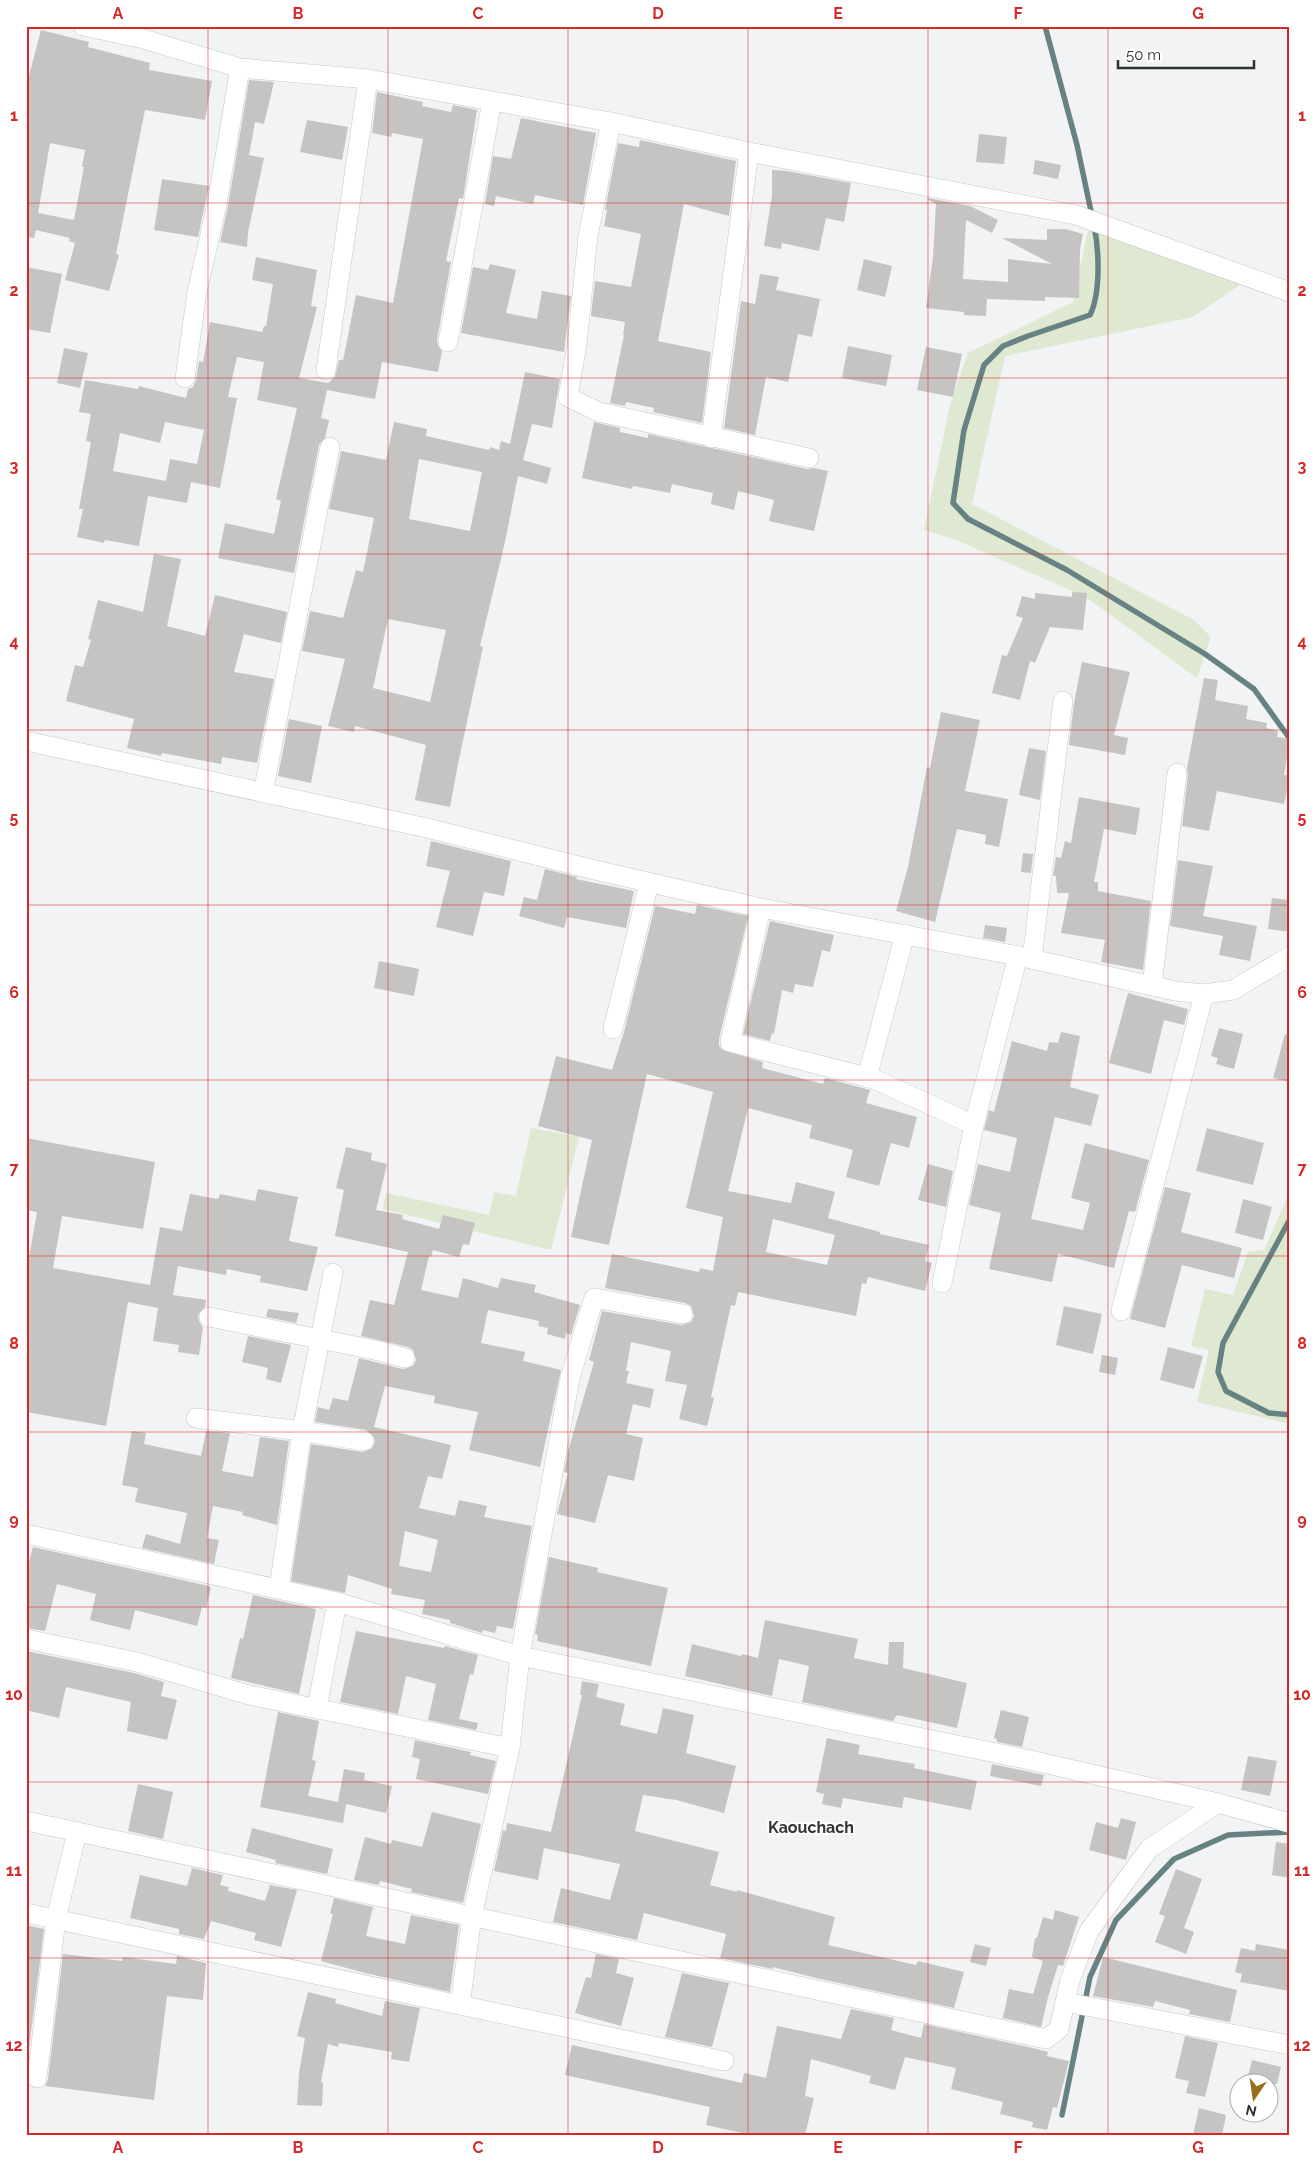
<svg xmlns="http://www.w3.org/2000/svg" width="1316" height="2161" font-family="Raleway,sans-serif">
  <style>
    .green { fill: #dfe9d1 }
    .lines { fill: none; stroke-linecap: round; stroke-linejoin: round }
    .stream { stroke: #668282; stroke-width: 5.5 }
    .building { fill: #c5c4c2; fill-rule: evenodd }
    .minor-casing { stroke: #c6c8c9; stroke-width: 20 }
    .minor { stroke: #fff; stroke-width: 19 }
    .grid { fill: none; stroke: #d62828; stroke-width: 1; stroke-opacity: 0.55 }
    .labels { text-anchor: middle; stroke-width: 4; stroke-linejoin: round; paint-order: stroke }
    .quarter-label { font-size: 16px; font-weight: bold; fill: #313334; stroke: #fff }
    .neatline { fill: none; stroke: #d62828; stroke-width: 2 }
    .grid-label { font-size: 16px; text-anchor: middle; font-weight: bold; fill: #d62828 }
  </style>
  <rect width="100%" height="100%" fill="#f1f3f5"/>
  <g class="green">
    <path d="M1088,229L1241,284L1193,317L1005,356L972,504L1194,620L1211,637L1197,678L1086,597L956,540L924,530L950,405L968,353L1073,302Z"/>
    <path d="M531,1128L579,1137L551,1250L383,1209L386,1193L489,1215L494,1192L516,1196Z"/>
    <path d="M1290,1168V1424L1197,1402L1209,1350L1191,1346L1205,1289L1233,1295L1248,1252L1264,1250L1287,1198Z"/>
  </g>
  <g class="lines">
    <g class="stream">
      <path d="M1045,26L1077,145L1092,216"/>
      <path d="M1094,225C1099,249 1101,293 1090,315L1028,336L1003,346L984,365L964,430L953,503L968,519L1067,570L1205,654L1254,689L1290,739"/>
      <path d="M1290,1219L1223,1343L1218,1372L1226,1391L1269,1413L1290,1415"/>
      <path d="M1062,2115L1090,1977L1116,1920L1174,1859L1228,1835L1290,1832"/>
    </g>
  </g>
  <g class="building">
    <path d="M41,30L89,42L88,47L150,63L149,70L212,81L205,120L145,110L116,254L119,255L109,291L65,280L75,243L69,241L70,238L36,230L34,238L26,237V87ZM50,143L85,150L82,167H84L74,220L38,213Z"/>
    <path d="M249,80L274,82L264,124L255,122L249,155L264,158L248,232L247,247L220,242L228,206Z"/>
    <path d="M377,92L423,102L422,106L451,112L453,105L477,110L463,199L459,198L446,261L451,262L437,340L438,346L442,351L438,372L382,362L375,399L327,390L321,418L329,420L325,438L319,445L294,573L218,558L225,523L274,534L281,501L276,499L297,408L257,400L264,362L237,357L228,397L237,398L220,488L191,482L187,503L148,496L139,546L105,540L104,543L77,537L83,509H79L91,442L86,441L91,414L79,412L85,380L138,389L139,386L186,398L188,389L193,387L196,380L199,361L203,362L210,322L262,332L264,326H266L273,284L252,280L256,257L317,270L311,306L317,307L299,378L328,383L335,377L339,360H343L345,351L356,295L393,303L423,139L392,133L391,137L372,133ZM165,422L204,430L197,464L170,459L166,481L113,471L120,433L160,443Z"/>
    <path d="M521,118L596,133L583,205L535,195L533,204L496,196L494,206L485,204L493,156L511,159Z"/>
    <path d="M307,120L348,127L342,160L300,152Z"/>
    <path d="M979,134L1007,137L1004,164L976,162Z"/>
    <path d="M640,140L736,161L729,216L684,204L658,341L711,352L702,423L653,412L654,408L626,402L625,406L610,403L624,335H623L625,322L591,316L595,281L631,287L641,234L604,226L607,210H605L618,143L639,147Z"/>
    <path d="M1035,160L1061,165L1058,179L1033,174Z"/>
    <path d="M772,170L787,171L851,183L844,222L826,218L819,251L782,243L781,249L764,246L772,195Z"/>
    <path d="M162,179L209,186L198,237L154,230Z"/>
    <path d="M928,198L970,206L998,220L992,233L966,220L963,279L1008,282V259L1052,264L1002,238L1047,240V229H1065L1083,234L1080,249L1079,298L1045,297V301L987,299L986,316L964,315V312L926,308L933,257L936,204L927,199Z"/>
    <path d="M864,259L892,266L885,297L857,290Z"/>
    <path d="M490,264L516,270L506,313L537,319L542,291L571,296L564,352L461,333L473,267L488,270Z"/>
    <path d="M26,267L62,274L50,333L26,329Z"/>
    <path d="M760,274L779,277L776,290L820,299L812,337L798,334L788,382L766,377L755,435L724,428L741,301L755,304Z"/>
    <path d="M848,346L892,355L886,386L842,378Z"/>
    <path d="M926,347L962,354L953,397L917,390Z"/>
    <path d="M64,348L88,353L80,388L57,383Z"/>
    <path d="M525,372L560,379L552,428L532,424L523,460L551,468L547,484L518,476L505,542L480,646L483,647L458,764L450,807L415,800L426,745L355,726L354,732L328,726L345,659L302,651L310,611L343,618L356,570L363,572L374,518L329,509L341,451L386,460L394,422L427,429L426,436L489,450L490,447L499,450L501,441L510,444ZM419,459L482,472L470,531L409,519ZM388,619L446,630L430,702L373,688Z"/>
    <path d="M594,422L620,428V432L648,438V434L807,469L814,468L828,471L814,531L769,521L774,500L738,491L734,510L711,504L713,493L672,484L670,493L633,486L632,489L582,478Z"/>
    <path d="M154,554L181,559L167,626L205,636L215,595L287,612L281,643L244,634L234,672L274,679L257,763L222,757L221,764L162,753L161,756L127,748L134,719L66,701L75,665L83,667L91,640L88,639L98,600L143,612Z"/>
    <path d="M1072,592L1087,593L1083,630L1050,627L1035,663L1030,661L1020,700L992,693L1002,655L1007,656L1023,618L1016,616L1022,596L1035,599V593L1072,597Z"/>
    <path d="M1082,662L1130,672L1114,735L1128,738L1125,755L1069,745L1074,703Z"/>
    <path d="M1204,678L1218,680L1215,700L1248,706L1246,719L1267,723L1266,728L1278,731L1277,737L1290,739L1284,775L1290,776L1284,804L1217,791L1209,831L1182,826L1188,774L1187,768Z"/>
    <path d="M941,712L980,720L965,791L1008,799L999,847L985,844L986,835L957,829L935,922L896,911L908,867L927,767L930,768Z"/>
    <path d="M289,719L322,726L311,783L278,776Z"/>
    <path d="M1029,748L1046,751L1040,800L1019,795Z"/>
    <path d="M1079,797L1140,808L1136,835L1104,829L1094,882H1098V891L1151,901L1143,970L1101,962L1105,940L1061,933L1069,893H1057L1056,876H1053L1056,857L1061,858L1065,841L1071,843Z"/>
    <path d="M431,841L511,861L504,896L484,892L473,936L436,927L450,871L426,866Z"/>
    <path d="M1023,853L1033,854L1031,873L1021,872Z"/>
    <path d="M1178,860L1213,866L1203,916L1257,926L1250,961L1219,955L1223,936L1170,926Z"/>
    <path d="M545,869L577,877L576,879L634,891L626,928L567,917L564,928L519,916L524,897L537,900Z"/>
    <path d="M1272,898L1290,900V932L1268,929Z"/>
    <path d="M697,905L748,916L719,1039V1046L723,1050L763,1062L762,1068L823,1084L825,1078L870,1090L866,1103L917,1117L909,1148L891,1143L879,1186L846,1177L853,1150L809,1138L812,1125L748,1108L728,1191L791,1203L796,1182L835,1192L828,1218L880,1232V1234L929,1245L925,1261L932,1263L925,1291L868,1277L866,1284L862,1283L856,1316L738,1292L735,1306L731,1305L711,1397L714,1398L707,1426L679,1419L687,1385L665,1381L671,1351L631,1342L626,1371H629L626,1383L654,1389L650,1408L633,1404L626,1434L643,1438L634,1481L608,1475L595,1523L557,1514L568,1473L564,1472L568,1451L594,1362L589,1360L602,1311L682,1325L691,1322L694,1316L691,1306L685,1303L605,1288L612,1254L699,1272L700,1268L713,1271L723,1217L686,1208L713,1092L647,1074L609,1245L571,1237L592,1140L538,1126L556,1056L612,1070L624,1032L655,906L695,914ZM773,1219L835,1235L827,1265L766,1252Z"/>
    <path d="M770,921L834,935L830,952L822,950L813,987L795,984L793,993L782,990L774,1034L772,1033L770,1041L743,1034Z"/>
    <path d="M985,925L1007,928L1005,942L983,938Z"/>
    <path d="M379,961L419,969L414,996L374,988Z"/>
    <path d="M1128,993L1188,1009L1184,1025L1164,1020L1151,1074L1109,1063Z"/>
    <path d="M1219,1028L1243,1034L1234,1069L1216,1064L1218,1058L1211,1056Z"/>
    <path d="M1061,1032L1080,1036L1070,1087L1099,1095L1091,1126L1055,1117L1031,1219L1083,1230L1090,1203L1071,1198L1085,1143L1149,1160L1135,1212L1129,1211L1114,1268L1058,1254L1052,1282L989,1269L1001,1213L969,1205L978,1164L1010,1172L1017,1138L984,1130L989,1110L994,1112L1012,1041L1047,1051L1049,1042L1058,1043Z"/>
    <path d="M1285,1034L1290,1035V1082L1273,1078Z"/>
    <path d="M1207,1128L1264,1143L1253,1185L1196,1171Z"/>
    <path d="M26,1138L155,1162L143,1229L62,1216L53,1268L150,1285L160,1227L182,1231L190,1194L218,1199L220,1194L255,1201L258,1189L298,1197L289,1241L318,1247L307,1291L260,1282L261,1276L227,1269L226,1275L178,1266L173,1295L206,1300L205,1307L198,1315L199,1321L203,1328L199,1355L178,1352L179,1345L153,1341L158,1308L128,1302L106,1426L26,1412V1263H28L37,1212L26,1210Z"/>
    <path d="M346,1147L372,1153L371,1160L387,1164L376,1210L403,1215L402,1219L439,1229L443,1215L475,1223L469,1245L463,1244L459,1257L433,1250L431,1257L429,1256L421,1290L458,1298L463,1278L498,1288L501,1278L536,1285L534,1292L580,1305L571,1335L566,1333L565,1339L547,1334L548,1328L538,1326L539,1321L488,1310L481,1343L525,1352L523,1361L561,1370L540,1467L469,1450L478,1412L434,1403L435,1396L385,1386L374,1427L451,1445L442,1479L428,1476L419,1508L455,1516L459,1500L487,1506L484,1517L532,1526L513,1629L497,1626L495,1633L483,1630L482,1633L450,1623V1620L422,1614L425,1600L391,1594L392,1589L348,1575L345,1593L291,1581L311,1444L363,1452L372,1448L375,1442L374,1437L366,1430L315,1422L318,1407L329,1410L333,1398L348,1401L359,1358L403,1369L413,1366L416,1360L413,1350L408,1347L361,1336L370,1300L394,1305L408,1252L335,1236L344,1190L336,1188ZM405,1531L438,1540L431,1572L399,1566Z"/>
    <path d="M928,1164L953,1171L946,1207L918,1200Z"/>
    <path d="M1165,1187L1191,1193L1181,1232L1242,1248L1234,1278L1182,1265L1165,1328L1130,1319Z"/>
    <path d="M1243,1199L1272,1207L1263,1240L1235,1233Z"/>
    <path d="M1064,1306L1102,1314L1093,1354L1056,1345Z"/>
    <path d="M268,1309L299,1313L296,1323L266,1317Z"/>
    <path d="M248,1336L291,1345L281,1383L266,1379L268,1368L242,1362Z"/>
    <path d="M1168,1347L1203,1356L1194,1389L1160,1380Z"/>
    <path d="M1102,1355L1118,1358L1115,1375L1099,1372Z"/>
    <path d="M132,1431L146,1433L144,1444L201,1456L206,1431L230,1433L222,1471L253,1477L260,1437L289,1441L277,1525L242,1515L243,1512L213,1506L207,1538L219,1540L214,1564L142,1548L146,1534L180,1544L187,1513L135,1502L138,1488L122,1485Z"/>
    <path d="M33,1547L209,1586L211,1588L206,1608L202,1607L197,1626L135,1610L130,1630L90,1620L96,1594L57,1584L45,1631L26,1628V1573Z"/>
    <path d="M549,1557L598,1568L597,1572L668,1588L651,1666L537,1641L538,1635L535,1634Z"/>
    <path d="M253,1595L316,1609L299,1694L231,1678L240,1638L243,1639Z"/>
    <path d="M765,1620L858,1639L854,1658L888,1665L889,1642H904L903,1668L967,1683L957,1728L897,1715L893,1721L802,1702L809,1666L779,1659L772,1696L685,1676L692,1644L741,1656L742,1654L758,1658Z"/>
    <path d="M356,1631L444,1648L445,1646L478,1655L473,1675L470,1674L459,1719L478,1723L476,1730L428,1720L436,1684L406,1676L398,1714L340,1702Z"/>
    <path d="M26,1651L134,1673L164,1682L161,1696L177,1700L167,1740L127,1731L131,1702L66,1687L59,1718L26,1710Z"/>
    <path d="M582,1681L599,1684L596,1697L625,1704L620,1725L657,1734L663,1708L694,1715L686,1753L736,1766L724,1813L676,1800L643,1795L635,1831L719,1852L710,1885L737,1892V1890L835,1917L828,1945L916,1965L918,1961L964,1972L954,2008L816,1978L773,1967V1969L720,1958L726,1934L644,1913L637,1940L553,1922L561,1888L610,1900L620,1864L544,1848L538,1880L494,1871L503,1830L506,1831L507,1823L551,1832L582,1695H580Z"/>
    <path d="M1001,1710L1029,1717L1022,1747L997,1742V1739L994,1738Z"/>
    <path d="M278,1712L319,1721L312,1760L316,1761L308,1796L338,1802L344,1769L365,1773L364,1780L392,1786L386,1813L346,1804L343,1823L260,1807Z"/>
    <path d="M827,1738L860,1745L858,1754L915,1764L914,1768L977,1781L971,1810L904,1797L902,1808L843,1798L841,1808L822,1804L824,1794L816,1792Z"/>
    <path d="M415,1740L471,1752L470,1755L496,1761L488,1794L416,1779L420,1759L412,1757Z"/>
    <path d="M1248,1756L1277,1761L1270,1796L1241,1790Z"/>
    <path d="M992,1764L1044,1775L1041,1786L990,1776Z"/>
    <path d="M138,1784L173,1792L163,1839L128,1831Z"/>
    <path d="M432,1812L481,1824L463,1903L411,1892L412,1889L380,1881L379,1885L354,1880L365,1837L391,1844L392,1840L422,1847Z"/>
    <path d="M1121,1818L1136,1822L1126,1860L1089,1850L1096,1822L1118,1828Z"/>
    <path d="M252,1828L333,1849L327,1874L275,1863L276,1860L246,1852Z"/>
    <path d="M1276,1842L1290,1844V1878L1272,1875Z"/>
    <path d="M192,1868L223,1875L220,1885L229,1887L228,1891L265,1901L270,1885L297,1890L281,1947L254,1940L256,1933L211,1921L204,1939L179,1934V1929L130,1918L140,1875L187,1886Z"/>
    <path d="M1176,1869L1202,1879L1184,1928L1194,1932L1186,1954L1155,1942L1165,1916L1159,1914Z"/>
    <path d="M334,1898L373,1907L366,1936L405,1944L411,1915L459,1925L450,1992L365,1973L321,1961L333,1914H330Z"/>
    <path d="M1055,1910L1079,1917L1063,1966L1058,1965L1048,1997L1041,2027L1003,2018L1009,1989L1033,1994L1043,1961L1032,1957L1035,1938H1037L1043,1917L1053,1920Z"/>
    <path d="M26,1925L44,1929L26,2073Z"/>
    <path d="M975,1944L991,1948L986,1966L970,1962Z"/>
    <path d="M1256,1944L1290,1950V1991L1240,1982L1242,1974L1235,1972L1241,1948L1255,1951Z"/>
    <path d="M63,1954L122,1961L123,1957L176,1964L177,1956L206,1963L203,2000L167,1996L154,2100L45,2086L48,2079Z"/>
    <path d="M596,1954L619,1959L616,1973L634,1978L621,2026L575,2013L586,1977L591,1978Z"/>
    <path d="M1103,1957L1237,1990L1230,2022L1189,2014L1190,2010L1155,2001L1153,2007L1093,1996Z"/>
    <path d="M682,1973L729,1983L712,2047L665,2037Z"/>
    <path d="M308,1992L336,1999L335,2003L382,2016L385,2001L420,2008L409,2062L391,2059L392,2052L339,2043L338,2047L328,2044L321,2082L323,2083L322,2106L297,2105L299,2073L305,2038L297,2036Z"/>
    <path d="M851,2009L894,2018L891,2030L921,2038L924,2024L1037,2049L1048,2052L1047,2056L1069,2061L1057,2108L1053,2107L1047,2130L1032,2127L1033,2122L1000,2114L1003,2102L951,2089L956,2068L905,2057L895,2090L869,2083L871,2076L811,2059L805,2096L814,2098L805,2135H751L706,2125L710,2107L565,2075L572,2045L742,2083L744,2073L766,2078L777,2026L841,2039Z"/>
    <path d="M1185,2036L1218,2043L1205,2097L1186,2093L1189,2081L1175,2078Z"/>
    <path d="M1252,2060L1281,2067L1277,2084H1246Z"/>
    <path d="M1199,2108L1226,2115L1222,2135H1193Z"/>
  </g>
  <g class="lines">
    <g class="minor-casing">
      <g id="minor">
        <path d="M83,26L140,38L240,68L368,79L492,101L611,122L749,152L1076,215L1290,292"/>
        <path d="M611,122L588,236L577,344L568,397L599,412L809,458"/>
        <path d="M448,342L492,101"/>
        <path d="M326,370L368,79"/>
        <path d="M185,378L197,292L217,204L240,68"/>
        <path d="M711,438L749,152"/>
        <path d="M26,741L427,828L595,870L761,908L1018,956L1175,991L1204,994L1233,990L1290,956"/>
        <path d="M263,793L330,447"/>
        <path d="M761,908L730,1042L874,1079L974,1125"/>
        <path d="M1032,959L1063,701"/>
        <path d="M1152,986L1177,773"/>
        <path d="M613,1029L649,883"/>
        <path d="M867,1078L905,934"/>
        <path d="M942,1283L974,1125L1018,956"/>
        <path d="M1121,1311L1204,994"/>
        <path d="M209,1317L375,1350L405,1358"/>
        <path d="M196,1418L302,1431L364,1441"/>
        <path d="M26,1534L337,1602L520,1656L1030,1760L1218,1803L1290,1823"/>
        <path d="M279,1588L302,1431L333,1273"/>
        <path d="M26,1639L137,1662L249,1695L510,1748"/>
        <path d="M317,1708L337,1602"/>
        <path d="M26,1821L1046,2039L1059,2029L1070,1980L1089,1931L1149,1849L1218,1803"/>
        <path d="M26,1913L724,2061"/>
        <path d="M1065,2002L1290,2045"/>
        <path d="M460,2005L472,1916L510,1748L520,1656L570,1378L594,1298L683,1314"/>
        <path d="M37,2078L56,1919L77,1832"/>
      </g>
    </g>
    <use href="#minor" class="minor"/>
  </g>
  <path class="grid" d="M208,26V2135M388,26V2135M568,26V2135M748,26V2135M928,26V2135M1108,26V2135M26,203H1290M26,378H1290M26,554H1290M26,730H1290M26,905H1290M26,1080H1290M26,1256H1290M26,1432H1290M26,1607H1290M26,1782H1290M26,1958H1290"/>
  <g class="labels">
    <g class="quarter-label">
      <text x="811" y="1833">Kaouchach</text>
    </g>
  </g>
  <rect width="1316" height="2161" fill="none" stroke="#ffffff" stroke-width="55"/>
  <g transform="translate(1254 2098) rotate(193)"><circle r="24" fill="#ffffff" stroke="#acacad"/>
  <path d="M0-4L9 19L0 12L-9 19Z" fill="#946f17"/>
  <text y="-8" font-size="14" font-weight="bold" text-anchor="middle" fill="#2f3031">N</text>
  </g>
  <path d="M1118 60v8h136v-8" fill="none" stroke="#2f3031" stroke-width="2.5"/>
  <text x="1126" y="60" font-size="15" fill="#2f3031" stroke="#ffffff" stroke-width="4" paint-order="stroke">50 m</text>
  <rect x="28" y="28" width="1260" height="2106" class="neatline"/>
  <g class="grid-label">
    <text x="118" y="19">A</text>
    <text x="298" y="19">B</text>
    <text x="478" y="19">C</text>
    <text x="658" y="19">D</text>
    <text x="838" y="19">E</text>
    <text x="1018" y="19">F</text>
    <text x="1198" y="19">G</text>
    <text x="14" y="121">1</text>
    <text x="1302" y="121">1</text>
    <text x="14" y="296">2</text>
    <text x="1302" y="296">2</text>
    <text x="14" y="472">3</text>
    <text x="1302" y="472">3</text>
    <text x="14" y="647">4</text>
    <text x="1302" y="647">4</text>
    <text x="14" y="823">5</text>
    <text x="1302" y="823">5</text>
    <text x="14" y="998">6</text>
    <text x="1302" y="998">6</text>
    <text x="14" y="1174">7</text>
    <text x="1302" y="1174">7</text>
    <text x="14" y="1349">8</text>
    <text x="1302" y="1349">8</text>
    <text x="14" y="1525">9</text>
    <text x="1302" y="1525">9</text>
    <text x="14" y="1700">10</text>
    <text x="1302" y="1700">10</text>
    <text x="14" y="1876">11</text>
    <text x="1302" y="1876">11</text>
    <text x="14" y="2051">12</text>
    <text x="1302" y="2051">12</text>
    <text x="118" y="2153">A</text>
    <text x="298" y="2153">B</text>
    <text x="478" y="2153">C</text>
    <text x="658" y="2153">D</text>
    <text x="838" y="2153">E</text>
    <text x="1018" y="2153">F</text>
    <text x="1198" y="2153">G</text>
  </g>
</svg>
